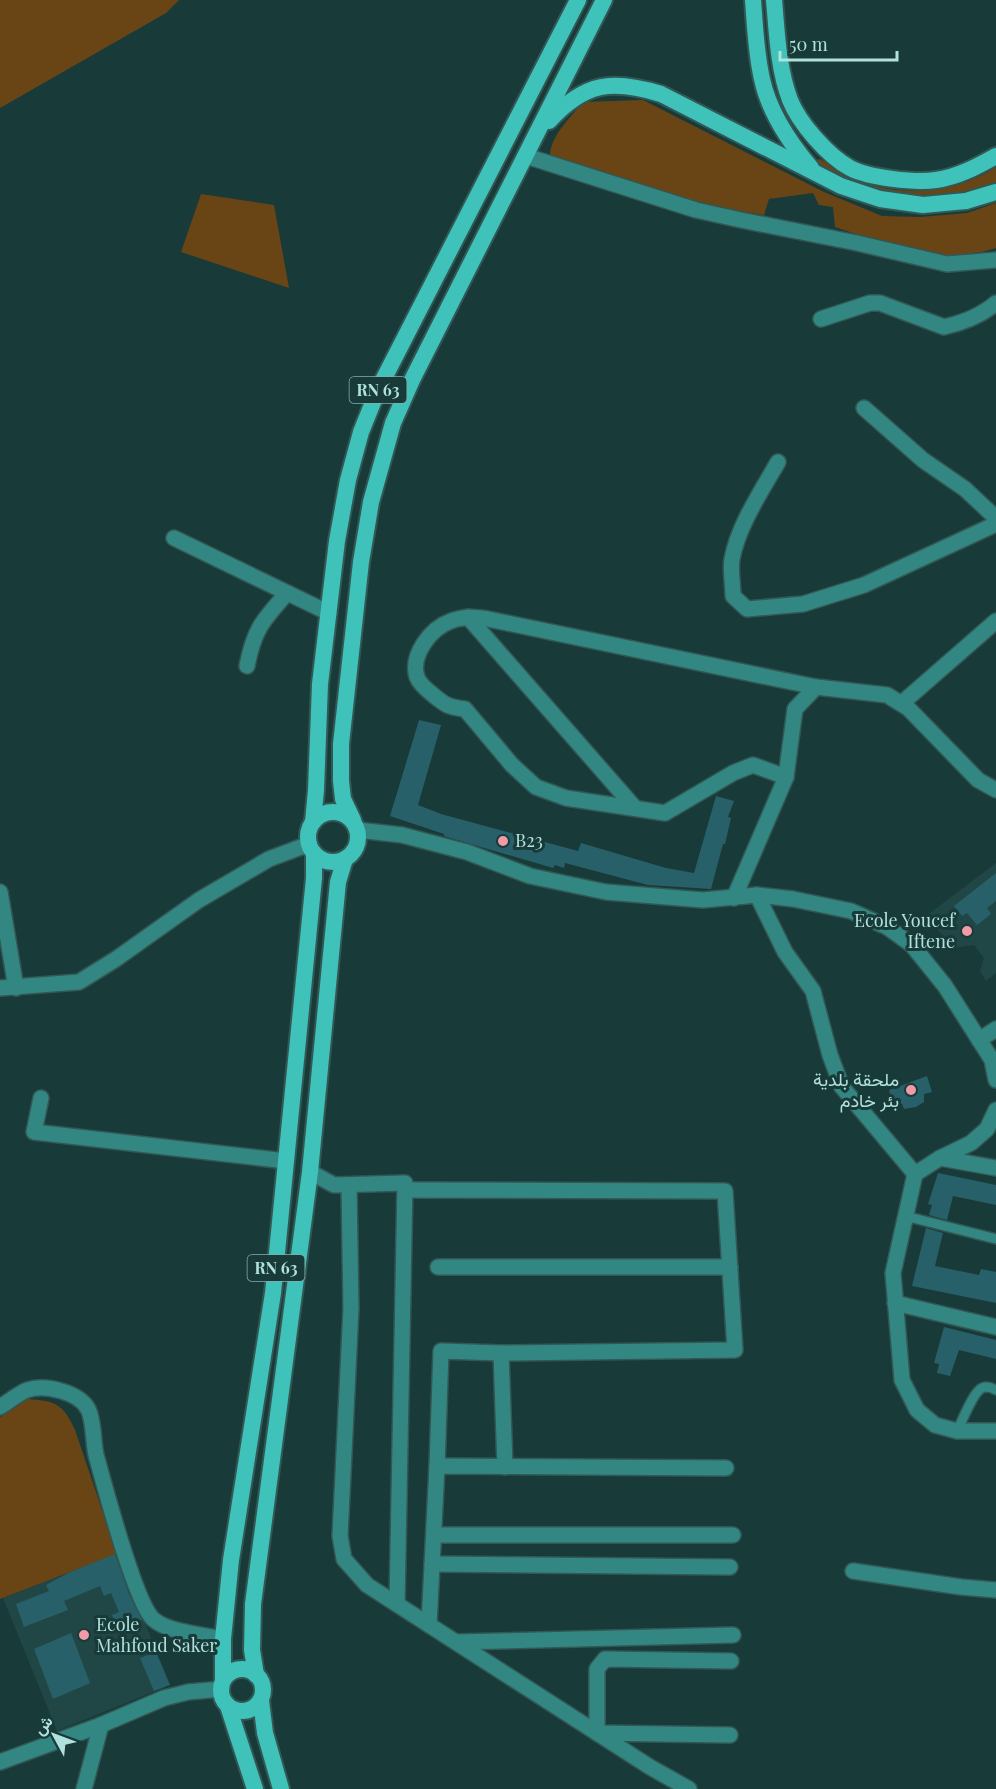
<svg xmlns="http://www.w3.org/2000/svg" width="996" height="1789" font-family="'Playfair Display',Vazirmatn,serif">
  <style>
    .built { fill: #204745 }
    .green { fill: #694515 }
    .building { fill: #286069 }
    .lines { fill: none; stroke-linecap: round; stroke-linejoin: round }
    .service-casing { stroke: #325754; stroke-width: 12 }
    .minor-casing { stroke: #325754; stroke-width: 18 }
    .tertiary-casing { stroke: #325754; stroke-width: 18 }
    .trunk-casing { stroke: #325754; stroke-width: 20 }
    .service { stroke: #338782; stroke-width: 9 }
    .minor { stroke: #338782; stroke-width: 15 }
    .tertiary { stroke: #338782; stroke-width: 15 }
    .trunk { stroke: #3ec2ba; stroke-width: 16 }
    .poi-dot { fill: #f39aa8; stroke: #183a38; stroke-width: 2 }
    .labels { text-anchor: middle; stroke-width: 6; stroke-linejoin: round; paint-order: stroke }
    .shield { fill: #183a38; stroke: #83afac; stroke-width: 1.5 }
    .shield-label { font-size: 16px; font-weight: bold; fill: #b1e1dd }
    .poi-label { font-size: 18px; fill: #b1e1dd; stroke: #183a38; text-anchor: start }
  </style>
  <rect width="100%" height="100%" fill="#183a38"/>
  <g class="built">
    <path d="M996,863V973L986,981L980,971L984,958L974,945L953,948L926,916Z"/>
    <path d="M117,1554L170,1685L57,1731L3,1598Z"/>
  </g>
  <g class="green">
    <path d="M0,0H179L166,13L0,108Z"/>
    <path d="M643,100L824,192L882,216L920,217L967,213L996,203V248C938,267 890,245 835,227L833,207L819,205L813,193L769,199L764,215L698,205L550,156C550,136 571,117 583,102Z"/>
    <path d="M820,159C838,170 858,183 879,187C917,196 964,189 996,167V183L962,195L926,199L870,191L820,168L816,163L817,160Z"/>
    <path d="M201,194L274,205L289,288L181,252Z"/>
    <path d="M28,1399C56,1401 63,1404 75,1430L117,1554L0,1599V1417Z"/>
  </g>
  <g class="building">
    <path d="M419,720L441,725L418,805L441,814L578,851L581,843L666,868L694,873L716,796L734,801L728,817L731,818L725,844H723L711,889L648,885L565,863L564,868L555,865L553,868L444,836V834L390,816Z"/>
    <path d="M996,873V901L987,908L991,914L977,925L967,913L962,916L954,906Z"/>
    <path d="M927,1076L932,1092L924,1094V1102L916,1107L904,1109L902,1104L893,1106L889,1090Z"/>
    <path d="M938,1173L996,1185V1205L953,1196L947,1220L929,1215L932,1205L928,1204Z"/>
    <path d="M926,1228L943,1233L935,1266L979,1275L981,1269L996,1272V1303L912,1286Z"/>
    <path d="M944,1327L996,1340V1359L959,1350L950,1376L937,1373L939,1364L934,1363Z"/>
    <path d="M115,1554L129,1594L142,1620L117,1629L112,1615L119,1612L111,1593L104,1596L100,1586L64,1601L68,1610L24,1627L16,1604L49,1591L46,1585L70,1572Z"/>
    <path d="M71,1633L90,1683L53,1699L34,1649Z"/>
    <path d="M156,1652L170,1685L154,1691L140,1658Z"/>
  </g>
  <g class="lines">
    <g class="service-casing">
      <g id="service">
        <path d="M905,1216L996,1239"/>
        <path d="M957,1431C962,1422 973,1392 982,1388C986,1386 992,1388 996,1390"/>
      </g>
    </g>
    <g class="minor-casing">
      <g id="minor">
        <path d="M526,156L696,210L741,220L857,243L947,264L996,260"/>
        <path d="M821,319L870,303H880L944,327C962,323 982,315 996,303"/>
        <path d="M864,408L923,460L965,489L996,518"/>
        <path d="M778,462C762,490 738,526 732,559C730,570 733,584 733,596L747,609L803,604L864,585L996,524"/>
        <path d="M174,538L329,613"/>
        <path d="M468,617L635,808"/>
        <path d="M247,666C254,629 263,620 287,593"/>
        <path d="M902,703L996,621"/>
        <path d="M786,777L753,765L733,773L665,813L566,798L536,787L512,765L465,709C448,707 445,705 432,694C427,690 419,683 417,677C410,655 431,628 451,621C463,616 475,617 488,619L816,687L887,695L908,708L978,780L996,790"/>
        <path d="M0,892L16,988"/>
        <path d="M757,895L785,952L813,991L830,1055L842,1087L915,1174"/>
        <path d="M734,898L786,777L795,709L816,687"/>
        <path d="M979,1040L996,1029"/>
        <path d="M41,1098L34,1132L286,1161"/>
        <path d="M940,1158L996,1168"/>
        <path d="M310,1172L334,1185L405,1183L397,1604"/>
        <path d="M349,1185L351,1308L340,1536L344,1559L367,1585L650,1767L689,1789"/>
        <path d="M405,1190L725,1191L735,1350L501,1353L441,1351L437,1466"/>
        <path d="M438,1267H730"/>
        <path d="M895,1303L996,1327"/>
        <path d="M501,1353L505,1467"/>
        <path d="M0,1407C8,1402 18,1394 27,1390C45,1384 79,1392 88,1409C94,1420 93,1442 96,1455C104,1484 135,1602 153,1619C167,1632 204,1635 223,1639"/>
        <path d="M434,1535H733"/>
        <path d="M432,1564L730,1567"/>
        <path d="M853,1571L961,1587L996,1590"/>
        <path d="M429,1625L437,1466L726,1468"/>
        <path d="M456,1642L733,1635"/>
        <path d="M730,1735L597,1733V1669L605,1659L731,1661"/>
        <path d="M84,1789L101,1725"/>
      </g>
    </g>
    <g class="tertiary-casing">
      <g id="tertiary">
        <path d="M358,830L402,835L467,852L530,876L606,892L703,900L757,895L793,899L851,911L887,927L912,945L945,986L992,1060L996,1080"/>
        <path d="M0,988L79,982L116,959L199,900L269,859L309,844"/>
        <path d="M996,1110L987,1129L971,1143L940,1158L915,1174L893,1273L902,1380L917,1410L935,1425L957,1431H996"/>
        <path d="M0,1762L101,1725L164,1698L188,1692L222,1689"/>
      </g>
    </g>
    <g class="trunk-casing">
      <g id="trunk">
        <path d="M753,0C755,26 756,53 762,79C769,112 790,143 811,168"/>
        <path d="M774,0C777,33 778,68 790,100C799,123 828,156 850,168C869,178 915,183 936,180C958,177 978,166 996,156"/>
        <path d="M549,121C585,82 612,79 661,94L841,186L880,199L923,205L966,201L996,192"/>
        <circle cx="333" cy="837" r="25"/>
        <path d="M353,820L343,799L341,781V744L361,562L371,502L393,423L412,380L604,0"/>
        <path d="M313,822L316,790L320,684L337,541L348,480L361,432L378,390L578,0"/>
        <circle cx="242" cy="1690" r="21"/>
        <path d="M256,1675L252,1650L253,1604L310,1172L338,882L345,859"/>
        <path d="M223,1680V1639L231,1560L273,1293L314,878V854"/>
        <path d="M261,1701L265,1733L281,1789"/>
        <path d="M228,1706L255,1789"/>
      </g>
    </g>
    <use href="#service" class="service"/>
    <use href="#minor" class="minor"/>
    <use href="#tertiary" class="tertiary"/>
    <use href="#trunk" class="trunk"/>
  </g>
  <g class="poi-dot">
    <circle cx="503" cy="841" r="6"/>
    <circle cx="967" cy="931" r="6"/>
    <circle cx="911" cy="1090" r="6"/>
    <circle cx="84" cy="1635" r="6"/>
  </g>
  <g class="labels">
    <g class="shield">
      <rect x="349.5" y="377" width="57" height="26" rx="4.5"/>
      <rect x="247.5" y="1255" width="57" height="26" rx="4.5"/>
    </g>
    <g class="shield-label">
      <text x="378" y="396">RN 63</text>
      <text x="276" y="1274">RN 63</text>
    </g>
    <g class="poi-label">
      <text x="515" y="847">B23</text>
      <text x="955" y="927" text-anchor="end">Ecole Youcef<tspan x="955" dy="21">Iftene</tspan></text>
      <text x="899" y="1086" text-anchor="end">ملحقة بلدية<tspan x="899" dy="21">بئر خادم</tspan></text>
      <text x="96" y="1631">Ecole<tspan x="96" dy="21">Mahfoud Saker</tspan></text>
    </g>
  </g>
  <g transform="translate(54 1735) rotate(311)" stroke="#183a38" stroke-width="4.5" paint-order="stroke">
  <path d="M0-4.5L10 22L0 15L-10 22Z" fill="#b1e1dd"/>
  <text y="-9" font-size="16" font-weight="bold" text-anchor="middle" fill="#b1e1dd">ش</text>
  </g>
  <path d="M780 51v9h117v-9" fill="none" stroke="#b1e1dd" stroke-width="3"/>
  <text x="789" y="51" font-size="18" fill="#b1e1dd" stroke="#183a38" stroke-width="4.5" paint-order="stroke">50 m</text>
</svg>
